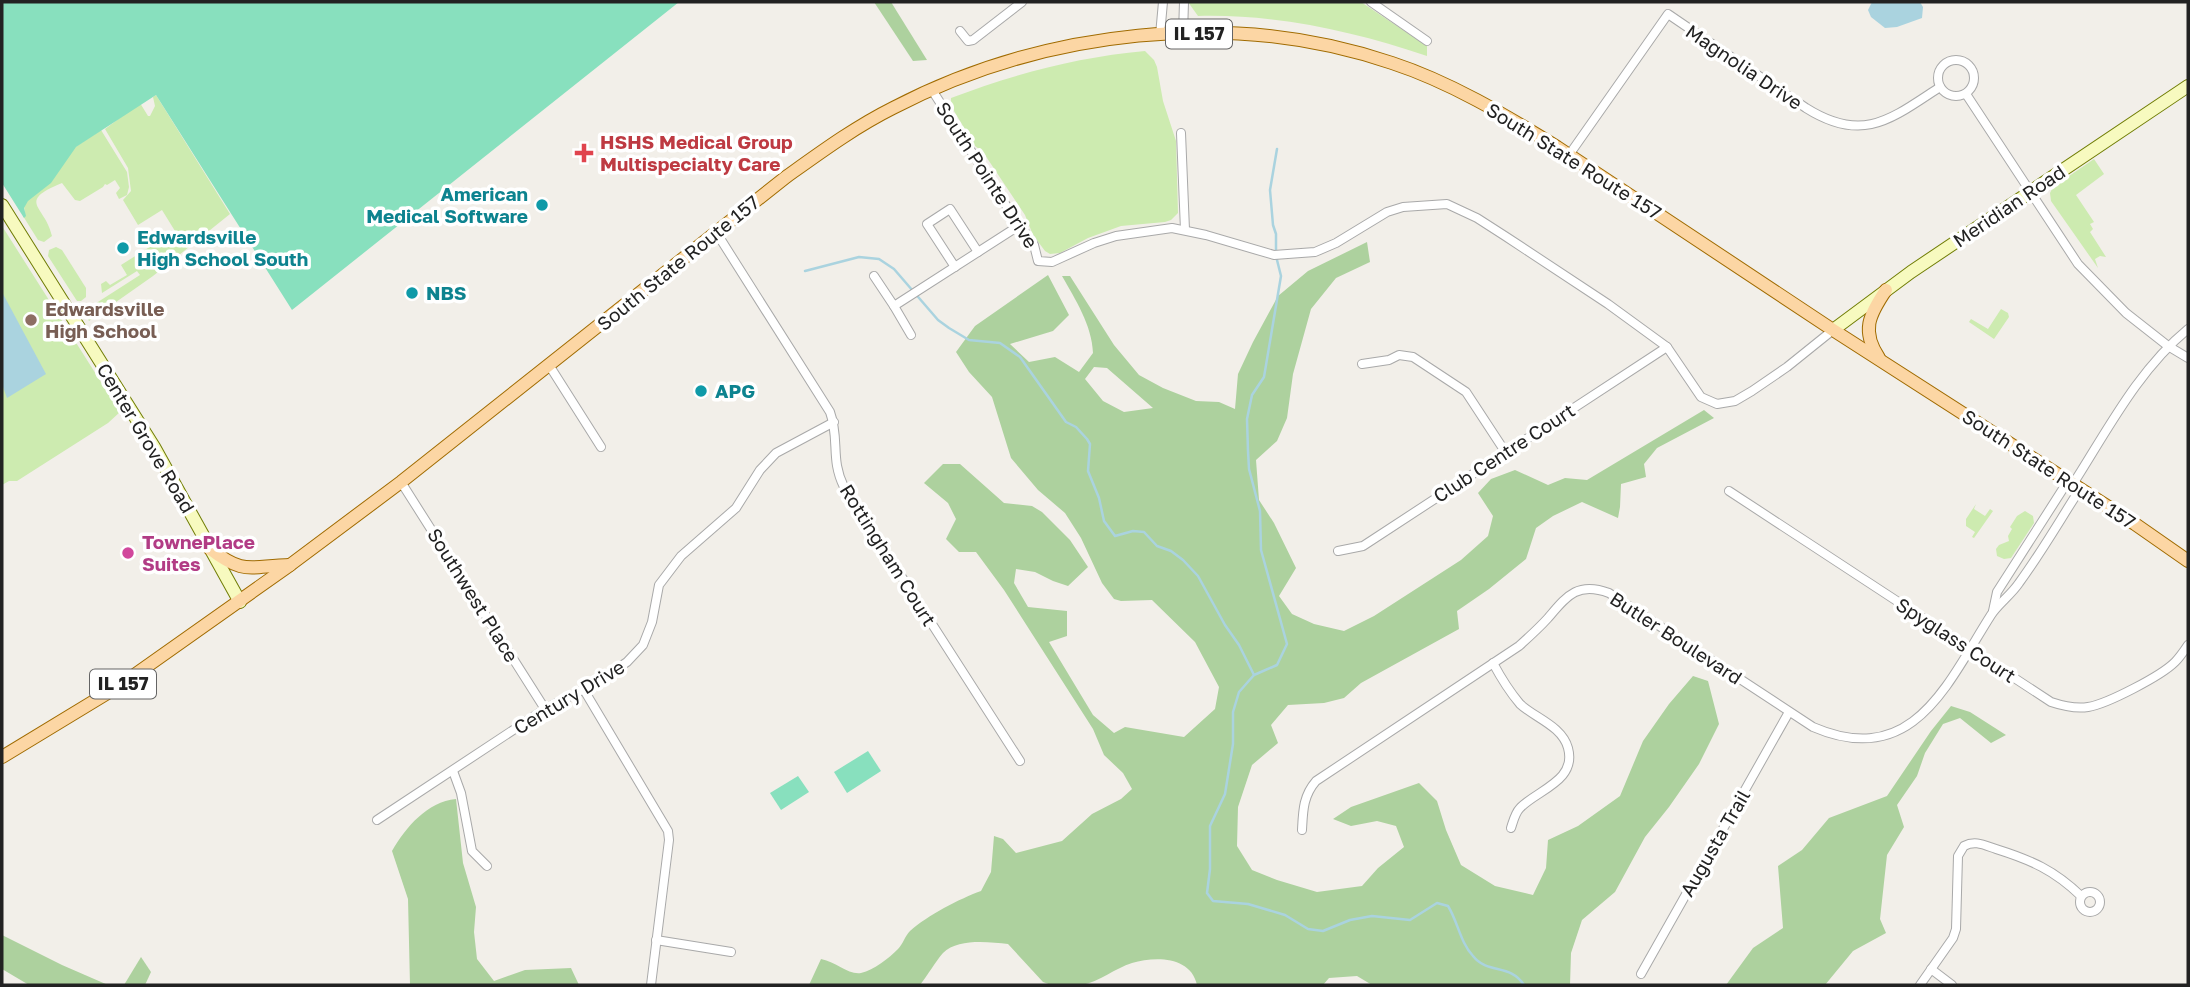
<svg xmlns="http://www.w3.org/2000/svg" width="2190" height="987" font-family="'Golos Text',sans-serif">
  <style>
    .grass { fill: #cdebb0 }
    .forest { fill: #add19e; fill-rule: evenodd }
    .pitch { fill: #88e0be }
    .water { fill: #aad3df }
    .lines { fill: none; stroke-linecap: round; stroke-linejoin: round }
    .stream { stroke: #aad3df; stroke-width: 2.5 }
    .street-casing { stroke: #a9a9a9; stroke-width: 10 }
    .secondary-casing { stroke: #707d05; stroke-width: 14 }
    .primary-casing { stroke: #a06b00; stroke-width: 14 }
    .street { stroke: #fff; stroke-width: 8 }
    .secondary { stroke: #f7fabf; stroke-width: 12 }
    .primary { stroke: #fcd6a4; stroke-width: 12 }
    .health-dot { fill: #e0444e; stroke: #fff; stroke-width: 2.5 }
    .culture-dot { fill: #0f9aa8; stroke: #fff; stroke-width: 2.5 }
    .education-dot { fill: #8d6e63; stroke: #fff; stroke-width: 2.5 }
    .hotel-dot { fill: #d1479c; stroke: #fff; stroke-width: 2.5 }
    .labels { text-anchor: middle; stroke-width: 7; stroke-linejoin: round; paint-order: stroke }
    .shield { fill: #fff; stroke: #646464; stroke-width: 2 }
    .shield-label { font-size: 18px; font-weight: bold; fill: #222 }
    .street-label { font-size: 19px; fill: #222; stroke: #fff }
    .health-label { font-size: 19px; font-weight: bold; fill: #be3a42; stroke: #fff; text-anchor: start }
    .culture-label { font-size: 19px; font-weight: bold; fill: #0d838f; stroke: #fff; text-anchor: start }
    .education-label { font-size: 19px; font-weight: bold; fill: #785e54; stroke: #fff; text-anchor: start }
    .hotel-label { font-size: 19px; font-weight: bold; fill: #b23c85; stroke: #fff; text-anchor: start }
  </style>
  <rect width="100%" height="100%" fill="#f2efe9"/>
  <g class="grass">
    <path d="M1188,2H1361L1427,46V56C1353,31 1276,14 1198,16Z"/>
    <path d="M1145,51L1154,60L1157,67L1163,101L1176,141L1178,213L1171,220L1165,222L1121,226L1088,238L1060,253L1050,254L1045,251L1033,235L1025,215L983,152L975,146L951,106V98C1014,74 1078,57 1145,51Z"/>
    <path d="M156,95L230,214L153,276L89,321L85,314L87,309L140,275L137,271L102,293L101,284L106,281L110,285L127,275L121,265L175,231L162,210L138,225L123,200L131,191L128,168L105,129L140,103L148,116H150L155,106L153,97Z"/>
    <path d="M101,130L127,172L129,187L127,195L119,199L116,193L120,188L115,180L107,185L105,184L103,187L80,201L75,200L62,183C15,202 46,206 52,236L44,242L38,240L23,216L25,215L24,205L71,150Z"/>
    <path d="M2094,159L2104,174L2076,195L2094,222L2090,224L2093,229L2090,232L2106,257L2100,256L2095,259L2098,268L2051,201L2050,193L2053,187Z"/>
    <path d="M2,226L120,412L108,423L17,481H9L2,485Z"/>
    <path d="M56,247L62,250L86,288V297L81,301H77L48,256L49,250Z"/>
    <path d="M2001,309L2008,313L2009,317L1994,339L1969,322L1971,319L1988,329Z"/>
    <path d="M1976,504L1974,509L1985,516L1990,509L1993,511L1974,538L1972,537L1975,532L1966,526V519Z"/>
    <path d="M2025,511L2033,516L2034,523L2011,558L2004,559L1997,556L1996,549L1999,545L2009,541L2008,536L2012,529L2010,527L2017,516Z"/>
  </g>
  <g class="forest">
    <path d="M874,2H891L927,60L913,61Z"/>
    <path d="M1367,242L1370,262L1336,278L1311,309L1293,374L1287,418L1277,441L1256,460L1259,500L1274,523L1296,568L1279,596L1292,614L1314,624L1344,631L1374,616L1461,560L1488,536L1493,516L1478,493L1491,479L1515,470L1548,485L1565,478L1587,480L1704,410L1714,418L1657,448L1644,464L1646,477L1621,484L1620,507L1618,518L1582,502L1553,516L1536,528L1526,559L1489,589L1457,611L1459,629L1361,683L1344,698L1324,703L1288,705L1271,725L1278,743L1252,765L1238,807L1237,846L1252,870L1277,880L1317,892L1362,886L1378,868L1404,847L1396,826L1377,821L1351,826L1333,819L1351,807L1419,783L1437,801L1446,830L1461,865L1495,886L1533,895L1546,868L1548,840L1578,826L1620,796L1643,741L1669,704L1693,676L1708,681L1719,724L1699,764L1669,807L1645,837L1615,892L1582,920L1571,953L1570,985H1372L1357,976L1329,978L1323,985H1197C1191,956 1155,956 1132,963C1115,968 1100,982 1081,985C1070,987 1054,987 1043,982L1008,944C989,942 958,938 943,953C935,962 928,975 920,985H809L821,959C837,962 848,975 861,973C874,970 889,958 898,949C903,944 905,936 910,931C928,915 959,899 981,891L991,872L994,836L1003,839L1016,853L1062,841L1092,814L1121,799L1132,789L1123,773L1104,755L1093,729L1004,590L976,552H959L946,539L956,519L948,503L924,483L943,464H960L1004,503L1032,506L1042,512L1070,540L1088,567L1068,586L1053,581L1035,572L1016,569L1014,583L1028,607L1067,611V636L1049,642L1093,715L1114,733L1125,727L1184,737L1215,709L1219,687L1195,642L1152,600L1121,601L1114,599L1102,583L1081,538L1065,513L1038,490L1011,458L992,397L969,372L956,352L975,326L1048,275L1069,315L1053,331L1010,344L1029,362L1055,357L1079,372L1093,353C1092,325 1075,299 1062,276H1070L1114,345L1139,375L1163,388L1196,401L1219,402L1235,409L1238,374L1253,342L1278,296L1308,271ZM1094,367L1107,368L1153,408L1124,412L1103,401L1085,379Z"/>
    <path d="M1951,706L1970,712L2006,735L1991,743L1960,718L1943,724L1925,753L1917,776L1897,805L1904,827L1887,855L1880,919L1886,933L1853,951L1825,985H1726L1753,948L1783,928L1778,866L1802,850L1829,818L1887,796L1931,731Z"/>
    <path d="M456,799L463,863L476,907L474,932L477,959L494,981L525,970L571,968L579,985H410L408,899L392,851C406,827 427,802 456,799Z"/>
    <path d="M2,935L62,965L108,985H29L2,969Z"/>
    <path d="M141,957L151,972L145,985H124Z"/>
  </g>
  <g class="pitch">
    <path d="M2,2H679L292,310L156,95L76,147L51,183L28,201L24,208L26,216L24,218L2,183Z"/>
    <path d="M868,751L881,771L847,793L834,772Z"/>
    <path d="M798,776L809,792L781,810L770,793Z"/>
  </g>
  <g class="water">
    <path d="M1872,2H1920L1923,7L1922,18L1897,27L1885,28L1871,17L1868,10Z"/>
    <path d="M2,292L46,374L7,398L2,384Z"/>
  </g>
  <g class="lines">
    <g class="stream">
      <path d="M1277,149L1270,190L1273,225L1276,234V256L1281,276L1264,377L1252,395L1247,419L1248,451L1249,469L1260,511L1261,550L1287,644L1277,665L1254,675L1239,692L1233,712V744L1225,794L1210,826V869L1207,893L1213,901L1248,904L1285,915L1308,929L1323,931L1350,920L1372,916L1410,920L1437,903L1448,906C1458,922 1460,942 1473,956C1488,975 1510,963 1524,985"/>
      <path d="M805,271L859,257L879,259L894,269L938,320L949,328L969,340L1000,343L1020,357L1066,422L1076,427L1087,439L1090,444L1088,471L1099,498L1104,521L1115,536L1133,531L1144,532L1157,546L1171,551L1183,560L1198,576L1225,625L1239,645L1254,675"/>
    </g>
    <g class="street-casing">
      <g id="street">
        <path d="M1371,2L1427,41"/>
        <path d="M960,31L968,41L973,40L1022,2"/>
        <path d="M1183,34L1184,2"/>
        <path d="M1160,35L1163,2"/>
        <circle cx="1956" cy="78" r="18"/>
        <path d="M932,90L1003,201L1034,245L1038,261L1052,262L1094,243L1116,236L1172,228L1206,235L1274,255L1315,252L1336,243L1387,212L1403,207L1447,204L1477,218L1505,236L1608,304L1667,347"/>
        <path d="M1966,94L2078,264L2126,313L2168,346L2188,358"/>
        <path d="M1181,133L1185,230"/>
        <path d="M1569,155L1668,14L1806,108C1863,144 1891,119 1940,87"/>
        <path d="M716,232L830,412C840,440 830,459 844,487L1020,761"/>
        <path d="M955,267L927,224L950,209L978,252"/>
        <path d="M874,276L894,306L1020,225"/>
        <path d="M894,306L911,335"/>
        <path d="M1362,364L1389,360L1399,355L1413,357L1466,392L1506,453"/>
        <path d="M549,365L601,447"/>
        <path d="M401,482L545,709"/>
        <path d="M2073,484C2107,431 2138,370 2188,329"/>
        <path d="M1729,491L2051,702C2063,706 2075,709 2088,707C2107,704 2161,676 2175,662C2180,657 2184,651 2188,645"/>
        <path d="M1338,551L1363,546L1667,347L1701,397L1717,404L1735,401L1752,391L1787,367L1833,330"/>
        <path d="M1993,611L1997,592L2068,481"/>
        <path d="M1493,663C1501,678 1509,691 1520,704C1535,718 1562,726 1568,748C1577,781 1537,790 1520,808C1515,813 1513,822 1511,828"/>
        <path d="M584,690L668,831L669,840L651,985"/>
        <path d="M453,771L461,793L472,851L487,866"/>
        <path d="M377,820L545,709L596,683L627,662L643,645L652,622L659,585L681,556L736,508L760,470L776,453L834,422"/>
        <path d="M1302,830C1303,811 1303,796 1316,781L1519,646C1529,637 1539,628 1548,618C1566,597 1577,581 1609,593L1813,727C1913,770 1947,684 1991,615C1998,604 2011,595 2019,583C2041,553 2060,520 2080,489"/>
        <circle cx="2090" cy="902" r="10"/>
        <path d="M656,940L731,952"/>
        <path d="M1931,969L1952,985"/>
        <path d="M1641,974L1789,712"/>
        <path d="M1920,985L1953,938L1956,929L1958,856L1964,846C1975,840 1984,845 1996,849C2031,860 2054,870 2081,896"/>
      </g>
    </g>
    <g class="secondary-casing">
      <g id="secondary">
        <path d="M2,205L154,447L240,602"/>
        <path d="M1833,330L1911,272L2188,86"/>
      </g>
    </g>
    <g class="primary-casing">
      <g id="primary">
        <path d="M1879,358C1861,331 1869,315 1886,290"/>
        <path d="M209,548C245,576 249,566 290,565"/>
        <path d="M2,757L119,686L290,565L401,482L786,177C821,152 855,127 893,108C1043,30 1231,8 1392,63C1450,82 1505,115 1557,147L1833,330L2135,524L2188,561"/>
      </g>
    </g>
    <use href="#street" class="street"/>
    <use href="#secondary" class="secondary"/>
    <use href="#primary" class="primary"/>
  </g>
  <path class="health-dot" d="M580.5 142.5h7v7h7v7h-7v7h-7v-7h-7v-7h7z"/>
  <g class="culture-dot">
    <circle cx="542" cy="205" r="7"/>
    <circle cx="123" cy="248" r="7"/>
    <circle cx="412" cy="293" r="7"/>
    <circle cx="701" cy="391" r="7"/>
  </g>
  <circle class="education-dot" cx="31" cy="320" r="7"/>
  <circle class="hotel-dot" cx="128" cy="553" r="7"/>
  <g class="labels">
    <g class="shield">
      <rect x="1166" y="19.5" width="66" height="29" rx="5"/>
      <rect x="90" y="669.5" width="66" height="29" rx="5"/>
    </g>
    <g class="shield-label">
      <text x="1199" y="40">IL 157</text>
      <text x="123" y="690">IL 157</text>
    </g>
    <g class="street-label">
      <text transform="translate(1744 67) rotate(34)" y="7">Magnolia Drive</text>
      <text transform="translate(1574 161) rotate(32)" y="7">South State Route 157</text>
      <text transform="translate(987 175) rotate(57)" y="7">South Pointe Drive</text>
      <text transform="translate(2009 206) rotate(-34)" y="7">Meridian Road</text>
      <text transform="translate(678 263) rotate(-39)" y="7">South State Route 157</text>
      <text transform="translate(146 438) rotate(59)" y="7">Center Grove Road</text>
      <text transform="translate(1504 453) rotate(-33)" y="7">Club Centre Court</text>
      <text transform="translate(2049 469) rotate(33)" y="7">South State Route 157</text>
      <text transform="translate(888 555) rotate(58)" y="7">Rottingham Court</text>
      <text transform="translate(473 595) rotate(58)" y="7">Southwest Place</text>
      <text transform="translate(1676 638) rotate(33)" y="7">Butler Boulevard</text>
      <text transform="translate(1956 640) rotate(33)" y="7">Spyglass Court</text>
      <text transform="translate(569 697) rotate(-31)" y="7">Century Drive</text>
      <text transform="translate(1715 843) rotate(-60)" y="7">Augusta Trail</text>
    </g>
    <g class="health-label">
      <text x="600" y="149">HSHS Medical Group<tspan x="600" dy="22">Multispecialty Care</tspan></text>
    </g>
    <g class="culture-label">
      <text x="528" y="201" text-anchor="end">American<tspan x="528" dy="22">Medical Software</tspan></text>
      <text x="137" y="244">Edwardsville<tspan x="137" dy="22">High School South</tspan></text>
      <text x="426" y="300">NBS</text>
      <text x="715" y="398">APG</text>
    </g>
    <g class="education-label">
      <text x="45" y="316">Edwardsville<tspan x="45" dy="22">High School</tspan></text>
    </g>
    <g class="hotel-label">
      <text x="142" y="549">TownePlace<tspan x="142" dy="22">Suites</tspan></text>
    </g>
  </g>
  <rect width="2190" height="987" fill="none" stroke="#222222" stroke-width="7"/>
</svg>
